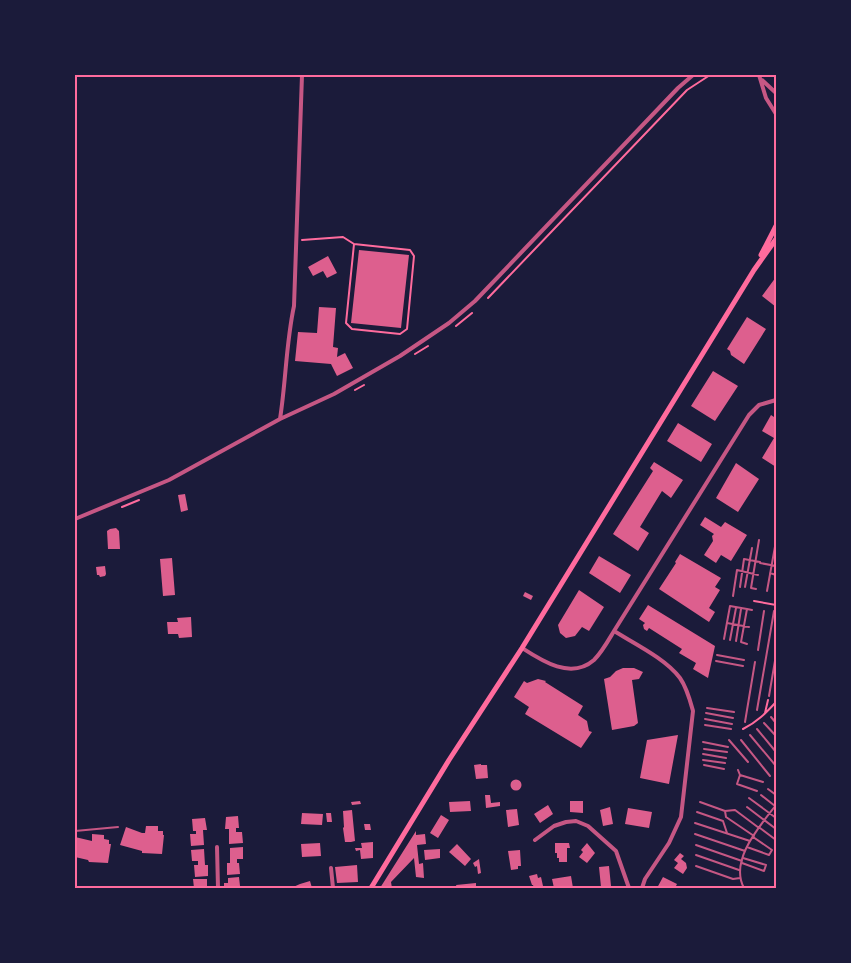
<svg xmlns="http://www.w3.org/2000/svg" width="851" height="963" font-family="Lato,sans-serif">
<rect width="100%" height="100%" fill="#1b1b3a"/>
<!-- building -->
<path fill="#dd5f8e" d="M359,250l50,5 -8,73 -50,-5z
M328,256l9,17 -10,5 -4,-7 -10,5 -5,-9z
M776,277v30l-14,-11z
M319,307l17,1 -3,39 5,1 -1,9 8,-4 8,15 -16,8 -6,-12 -36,-3 3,-29 19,1z
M747,317l19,12 -22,35 -13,-9 -1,-4 -3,-2z
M713,371l25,15 -23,35 -24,-15z
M776,414v53l-14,-9 12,-20 -12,-7 9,-16 3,2z
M678,423l34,21 -11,18 -34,-21z
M654,462l29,18 -12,18 -9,-7 -22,36 9,6 -11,18 -25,-17 40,-63 -3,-3z
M736,463l23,16 -21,33 -22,-14z
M185,494l3,16 -7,2 -3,-17z
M705,517l16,10 4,-5 22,13 -16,26 -10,-6 -5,8 -12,-8 9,-14 -1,-5 2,-2 -14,-9z
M116,528l3,3 1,18h-12l-1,-18 3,-2z
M680,554l41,24 -6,9 5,3 -11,18 6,4 -6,10 -50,-33 17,-26 -1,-1z
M599,556l32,19 -11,18 -31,-20z
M172,558l3,37 -12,1 -3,-37z
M105,566l1,8 -1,2 -5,1 -1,-2h-2l-1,-8z
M579,590l25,17 -15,24 -7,-4 -7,9 -9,2 -6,-5 -2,-8z
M525,592l8,4 -2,4 -8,-4z
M648,605l67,41 -7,32 -15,-9 3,-6 -17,-10 3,-4 -33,-21 -2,3 -3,-2 -1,-4 2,-2 -6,-4z
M191,617l1,20 -13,1 -1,-4h-10l-1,-12h11l-1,-4z
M623,668h11l9,4 -4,7 -7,1 6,43 -4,3 -22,4 -8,-51 6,-2 6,-6z
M538,679l8,2 -1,1 38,24 -5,9 9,6 2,10 3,1 -11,16 -56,-34 4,-7 -15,-10 10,-16 3,2z
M678,735l-9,49 -29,-6 7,-38z
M481,764v1h6l1,13 -12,1 -2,-14z
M510.5 785a5.5 5.5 0 1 1 11 0a5.5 5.5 0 1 1-11 0Z
M485,795h5l1,8 9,-1v4l-14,2z
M360,801l1,3 -9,1 -1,-3z
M470,801l1,10 -21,1 -1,-10z
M570,801h13v12l-13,-1z
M548,805l5,9 -13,9 -6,-9z
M610,807l3,17 -10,2 -3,-16z
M628,808l24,4 -3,16 -24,-4z
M517,809l2,16 -11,2 -2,-17z
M352,810l3,31 -4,1h-6l-2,-14 1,-1 -1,-16z
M302,813l21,1 -1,11 -21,-1z
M326,813h5l1,9h-5z
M441,815l8,5 -11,18 -8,-5z
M238,816l1,12h-3v4h6l1,11 -14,1v-15h-4l1,-12z
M205,818l2,12h-4l1,15 -13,1 -1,-12h6v-3h-3l-1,-12z
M364,824h6l1,6h-6z
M146,826h12v5h5v4h1l-2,19 -20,-1v-2l-22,-6 6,-18 16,6h3z
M416,831v4l9,-1 1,10 -9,1 2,19 4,-1 1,15 -8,-1 -2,-19 -23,24 1,6h-12z
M92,834l12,1v4l5,1v4h2l-3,19 -19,-1 -1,-2 -13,-3v-20l17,4z
M373,842v16l-12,1 -1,-9 -4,1 -1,-3h7l-1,-5z
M320,843l1,13 -19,1 -1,-13z
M555,843h14l1,5h-3v14h-8v-4h-2v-5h-2z
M587,843l8,10 -8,10 -8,-6 4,-5 -2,-2z
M457,844l14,15 -6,7 -16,-14z
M243,847v12h-6v4h2l1,11 -13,1v-12h3v-15z
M204,849l1,16h3v11l-13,1 -1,-12h4v-4h-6l-1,-11z
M440,849v9l-15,2 -1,-10z
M520,850l1,16h-3v3l-7,1 -3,-19z
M680,853l4,3 -3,3 5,4 1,5 -4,6 -9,-6 4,-5 -4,-3z
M479,859l2,14 -3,1 -1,-8 -2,1 -2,-4z
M357,865l1,17 -21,1 -2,-16z
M609,866l2,20 -10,1 -2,-20z
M537,874l1,4 3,-1 2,9 -9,2 -1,-3h-1l-3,-9z
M571,876l2,12h-19l-2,-9z
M239,877l1,9 -16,2v-5h4v-5z
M663,877l14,7 -2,4h-18z
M193,879h14v9h-13z
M310,881l2,7h-21l9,-4z
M476,883v5h-19l-1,-3z"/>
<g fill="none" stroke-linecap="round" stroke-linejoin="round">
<!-- path -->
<path stroke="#ff6b9d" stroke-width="2" d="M302,240l41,-3 11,7 -8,79 6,6 48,5 7,-5 7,-73 -4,-6 -56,-6
M488,298l199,-208 23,-15
M456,326l16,-13
M415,354l13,-8
M355,390l9,-5
M122,507l17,-7
M754,601l22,4
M765,713l3,-13
M743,729c14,-7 23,-16 33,-27"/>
<!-- service -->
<path stroke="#c65784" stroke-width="2" d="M760,563l16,3
M770,573l6,2
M740,587l4,-28 16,3
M745,587l7,-39
M756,589l-5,-1 8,-48
M767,591l9,-50
M733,596l4,-26 21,5
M727,623l22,4
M724,639l6,-33 17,3
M730,640l6,-32
M736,641l5,-32
M747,644l-6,-2 6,-33 5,1
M758,650l6,-39
M717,655l27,5
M716,661l27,5
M769,696l7,-41
M707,708l27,4
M757,710l17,-99
M706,713l27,5
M771,717l5,6
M705,719l27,5
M745,722l10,-60
M764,723l12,13
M705,725l26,4
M757,729l19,23
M750,735l26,31
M729,740l19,22
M741,740l29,36
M703,742l25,5
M704,749l23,3
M703,754l23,4
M703,760l22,3
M704,765l20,4
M738,770l2,5 -3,9 20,7
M740,775l23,7
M768,789l8,6
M761,795l14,11
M749,798l27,20
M700,802l25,9 10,-1 24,18
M747,807l29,22
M725,811l1,6 28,19
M697,812l26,9 4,12
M695,823l55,18
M760,828l16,12
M75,831l43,-4
M695,834l50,17
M696,845l46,16
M747,847l22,8 3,-5 -19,-13
M696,855l43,15
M742,863l22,8 2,-6 -23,-7
M696,866l37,13 7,-1
M744,888c-15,-28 16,-62 32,-83"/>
<!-- minor -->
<path stroke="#c65784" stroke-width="4" d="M759,75l7,23 10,16
M762,80l14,13
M280,419c6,-38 6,-76 14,-113l8,-231
M75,519l94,-39 111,-61 54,-25 66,-38 49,-33 26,-22 203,-213 15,-13
M614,631c21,13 52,28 66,47 7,10 10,22 13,33l-12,106 -12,26 -24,36 -3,9
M522,648c20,13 49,32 72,12 8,-8 14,-19 20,-29l135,-216 10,-10 17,-5
M535,840l19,-14 12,-4 10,-1 12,5 28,25 13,37
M217,847l1,41
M331,868l2,20"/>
<!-- secondary -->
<path stroke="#ff6b9d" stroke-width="5" d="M761,255l15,-29
M371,888l78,-128 73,-112 232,-378 22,-31"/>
</g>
<!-- border -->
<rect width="851" height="963" fill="none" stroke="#1b1b3a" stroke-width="152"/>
<rect x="76" y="76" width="699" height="811" fill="none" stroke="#ff6b9d" stroke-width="2"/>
</svg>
